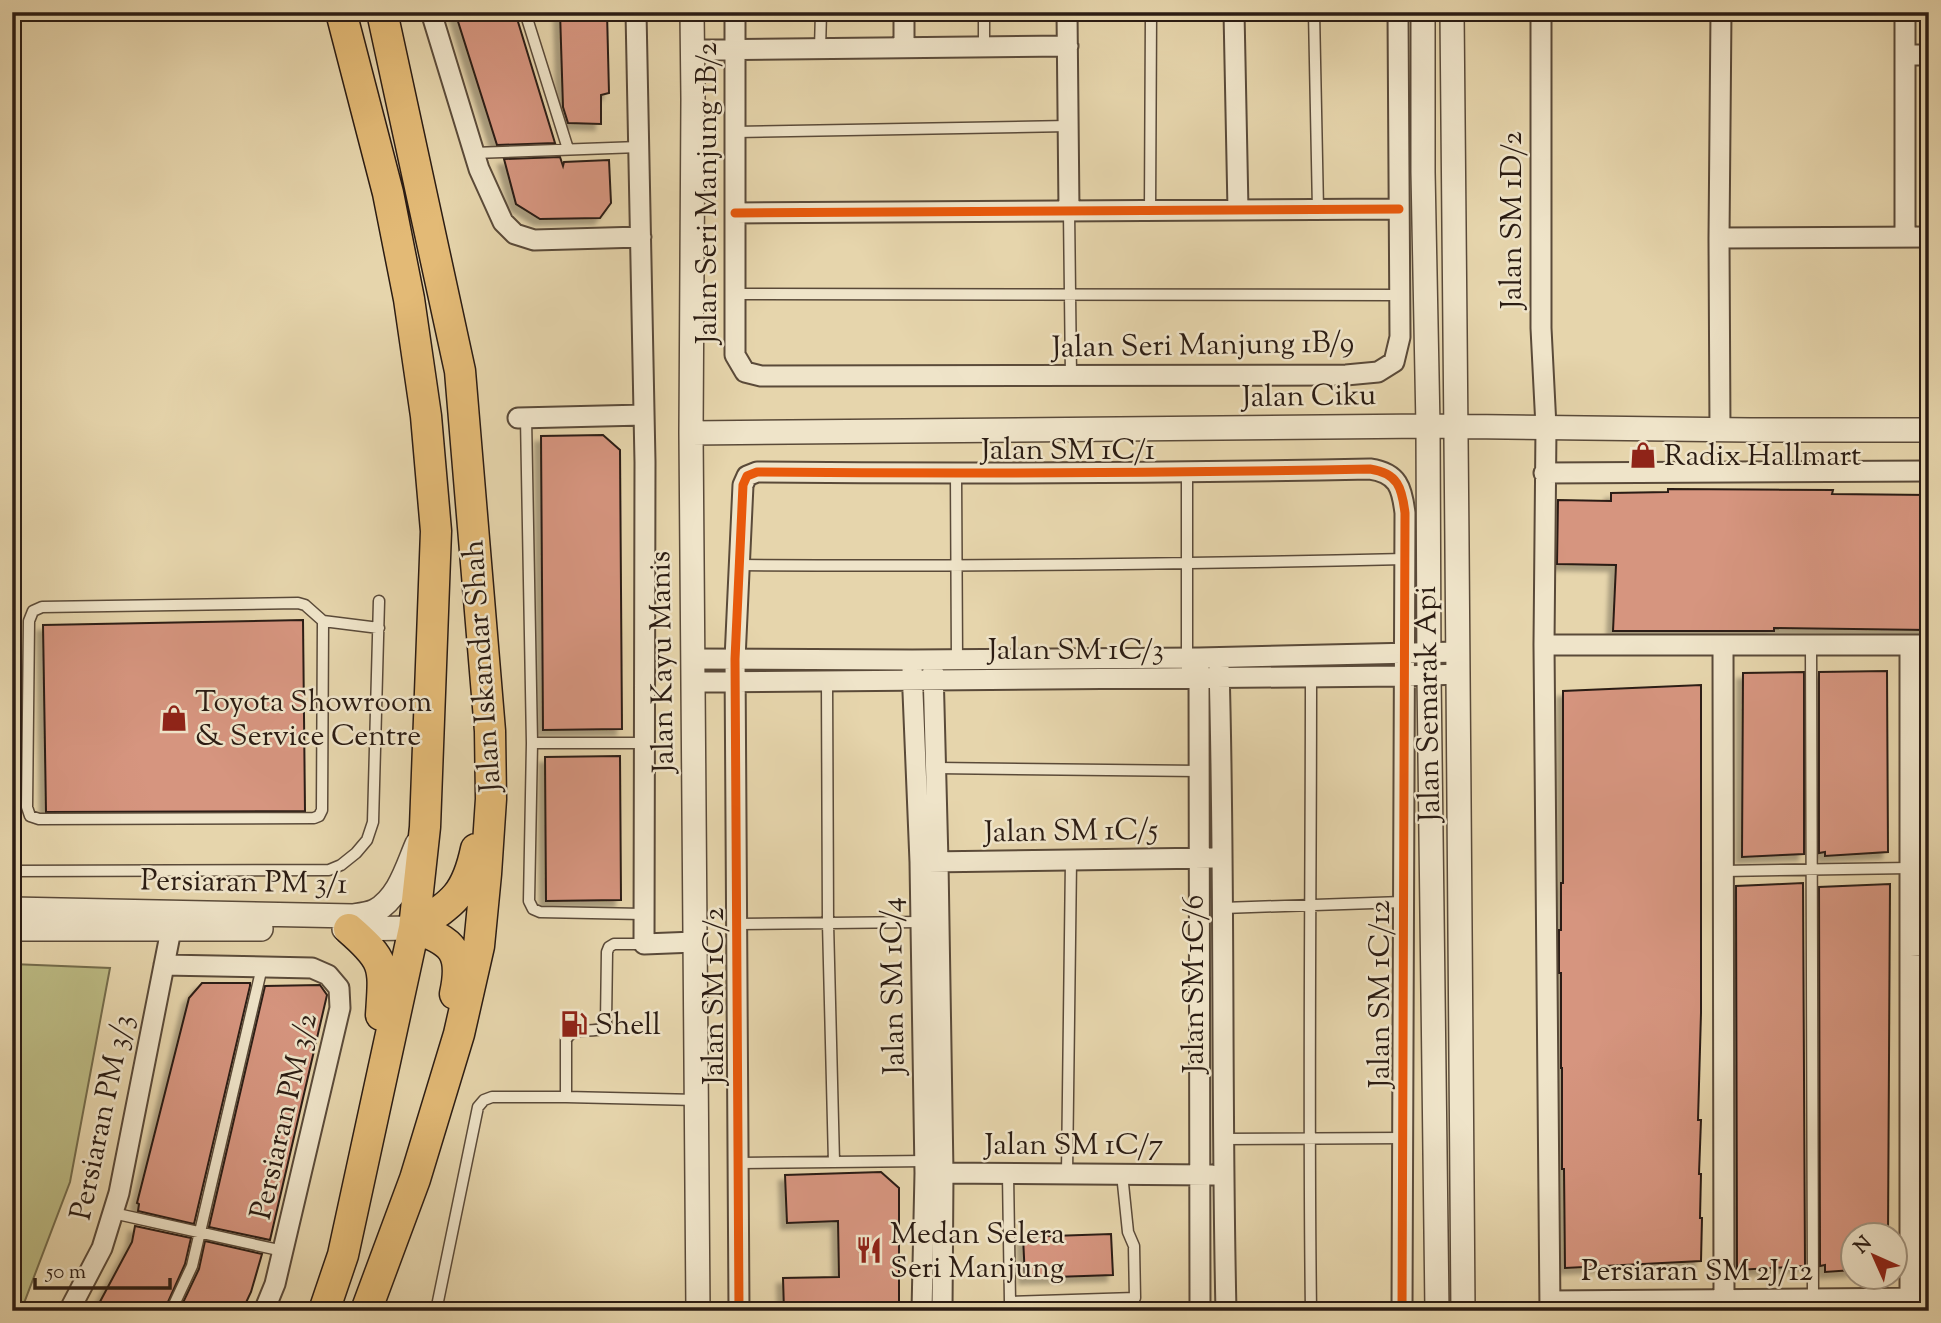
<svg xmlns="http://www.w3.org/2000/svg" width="1941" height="1323" font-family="'Sorts Mill Goudy',serif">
<defs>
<filter id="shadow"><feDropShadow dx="-6" dy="6" stdDeviation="2" flood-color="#0004"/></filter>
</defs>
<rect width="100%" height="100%" fill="#e6d5ac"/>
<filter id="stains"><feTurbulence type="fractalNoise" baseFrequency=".00286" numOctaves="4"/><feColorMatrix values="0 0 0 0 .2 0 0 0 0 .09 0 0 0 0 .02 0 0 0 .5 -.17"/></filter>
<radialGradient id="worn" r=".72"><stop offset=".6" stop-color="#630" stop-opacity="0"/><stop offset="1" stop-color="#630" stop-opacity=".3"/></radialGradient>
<!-- green -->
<path fill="#bcbb84" stroke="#746c4c" stroke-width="2" d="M1920,671h9v256h-8z
M12,964l98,4 -40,214 -49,129h-9z"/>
<!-- building -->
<path fill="#d6957f" stroke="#2b1c13" stroke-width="2" filter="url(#shadow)" d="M455,12h60l40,131 -58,2z
M560,12h47l2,81 -8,2v29l-33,-1 -5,-16z
M560,157l3,9 1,-4 45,-2 2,43 -11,15 -60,1 -24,-15 -12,-45z
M603,435l17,15 2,279 -79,1 -2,-294z
M1668,489l165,1 -1,4 97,1v135l-155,-2v3h-161l3,-66 -59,-1 1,-64 53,1v-8l57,-1z
M303,620l2,191 -259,1 -3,-187z
M1887,671l1,181 -63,4v-4l-6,1v-181z
M1804,672v182l-62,3 1,-184z
M1701,685v328l-3,107h3l-2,54h2l-1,44h2l-1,43 -136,7 -1,-99h-2v-101h-1v-95h-2v-43h2v-47h2v-192z
M620,756l1,144 -75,1 -1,-144z
M1803,883l2,383 -68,4 -1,-384z
M1890,884l-2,352h-35v34l-28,2v-7l-5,1 -1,-379z
M202,983h48v3l-56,238 -56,-13 1,-7 -2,-1 52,-205z
M320,985l7,10 -57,245 -61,-13 56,-241z
M881,1172l18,16v123h-115l-1,-33 56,-1 -1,-56 -51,2 -2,-48z
M135,1226l56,12 -6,26 -21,47h-69l37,-69z
M1111,1234l2,41 -88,3 -2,-41z
M205,1241l57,13 -11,38 -9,19h-63l20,-42z"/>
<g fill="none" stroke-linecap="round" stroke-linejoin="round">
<defs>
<path id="service" d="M525,12l43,137
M984,12v35
M1314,12l4,198
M820,49l1,-37
M735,132l333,-6
M473,153l166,-6
M1069,211l2,165
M1150,211l1,-199
M735,294l664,1
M526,418l6,325 -3,158 4,8 7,3 103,2
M956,474l1,187
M739,565c222,2 444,-1 666,-6
M323,621l-1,189 -3,6 -5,2 -275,1 -9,-3 -3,-9 2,-186 4,-10 9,-4 256,-4 7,2 18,16 56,7
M1811,645l2,654
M1187,678v-205
M827,681l1,242 6,239
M532,743h113
M936,768l264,3
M12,871l317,-1 12,-5 15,-12 11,-13 6,-18 6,-221
M1723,871l187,-3
M1223,908l180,-6
M737,924l184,-2
M644,944h-30l-5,3 -2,5 -1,71 -2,5c-13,6 -31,-3 -38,12v57l131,3
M1910,1030l19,-1
M1223,1139l180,-1
M738,1163l189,-2
M1008,1174l2,128 125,-4 -1,-52 -6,-14 -6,-58
M1067,1174l4,-314
M1910,1199h19
M113,1213l170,38
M171,1311l21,-45 70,-299
M436,1311l42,-204 6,-7 8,-3h74
M1311,1311c-3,-211 0,-423 0,-634"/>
<path id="minor" d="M431,12l48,157 24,53 12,12 19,6 107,-3
M636,12l9,450 -1,482 51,-2
M735,12v343l10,17 16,4 585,-1 32,-3 16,-10 6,-25 -2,-325
M1067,12l2,199
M1234,12l4,198
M1541,12v316l5,99 -2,218 6,666
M1905,12v225
M904,48v-36
M692,50l376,-4
M1905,55h24
M735,213l664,-4
M1719,238l210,-1
M518,418l126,-3
M1720,430l-1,-192 2,-226
M1544,473l385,-2
M1544,645h385
M1723,645l1,654
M692,659l220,1 287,-2 259,-6
M912,668l8,194 5,311 -3,138
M933,668l5,194 5,311 -1,138
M1199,668l1,643
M1219,668c6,214 2,428 7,643
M692,682l712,-6 55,-2
M928,862l284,-4
M1910,946l19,-1
M164,965l148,3 16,7 11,13 1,20 -65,276 -11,27
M930,1173l282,2
M1910,1298v-653
M1550,1301l379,-3
M69,1311l33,-63 17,-55 52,-263
M739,1311l-4,-652 8,-174 4,-9 10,-4c204,2 409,1 613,-3 28,4 32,19 35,44l-3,798"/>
<path id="tertiary" d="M692,12l1,87 -2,334 7,878
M1423,12v160l5,254 1,250 8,635
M1452,12c3,433 10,866 11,1299
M691,433l737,-7 322,4h179
M12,909l341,7c7,-1 16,-2 22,-5 24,-13 32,-44 42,-67
M12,929h249
M344,929l70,-1"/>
<path id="primary" d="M414,928c39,13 50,24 41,66
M414,928c39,-25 52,-32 62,-79
M349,929c38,33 35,38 32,86
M324,1311l19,-56 71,-327 11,-101 11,-296 -10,-115 -17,-117 -21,-106 -47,-181
M366,1311l49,-132 44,-145 20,-88 7,-72 5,-75 -1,-68 -30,-360 -78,-359"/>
</defs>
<!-- service casing -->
<use href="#service" stroke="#5a4a39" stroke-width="13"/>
<!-- minor casing -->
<use href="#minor" stroke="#5a4a39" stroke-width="23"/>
<!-- tertiary casing -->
<use href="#tertiary" stroke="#5a4a39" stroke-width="26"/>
<!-- primary casing -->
<use href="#primary" stroke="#2b1c13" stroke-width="33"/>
<!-- service -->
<use href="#service" stroke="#efe4c9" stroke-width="10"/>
<!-- minor -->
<use href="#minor" stroke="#efe4c9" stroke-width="19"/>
<!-- tertiary -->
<use href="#tertiary" stroke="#efe4c9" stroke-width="23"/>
<!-- primary -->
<use href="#primary" stroke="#e3ba76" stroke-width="30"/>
<defs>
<path id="cycleway" d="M735,213l664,-4
M739,1311l-4,-652 8,-174 4,-9 10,-4c204,2 409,1 613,-3 28,4 32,19 35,44l-3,798"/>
</defs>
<!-- cycleway casing -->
<use href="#cycleway" stroke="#efe4c9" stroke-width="13"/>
<!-- cycleway -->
<use href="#cycleway" stroke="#e8590c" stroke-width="9"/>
</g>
<!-- icons -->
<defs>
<symbol id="shop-bare" viewBox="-9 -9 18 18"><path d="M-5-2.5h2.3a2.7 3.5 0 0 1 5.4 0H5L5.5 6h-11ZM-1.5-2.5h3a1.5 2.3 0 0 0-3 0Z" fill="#8f2418" stroke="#efe4c9" stroke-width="2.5" paint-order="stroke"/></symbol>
<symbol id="fuel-bare" viewBox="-9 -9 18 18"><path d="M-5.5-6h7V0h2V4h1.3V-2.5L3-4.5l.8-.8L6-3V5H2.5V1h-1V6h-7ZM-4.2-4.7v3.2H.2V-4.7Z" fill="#8f2418" stroke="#efe4c9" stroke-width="2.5" paint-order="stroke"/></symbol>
<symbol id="restaurant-bare" viewBox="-9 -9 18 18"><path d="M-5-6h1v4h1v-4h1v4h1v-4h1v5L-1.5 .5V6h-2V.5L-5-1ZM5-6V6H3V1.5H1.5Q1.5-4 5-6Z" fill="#8f2418" stroke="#efe4c9" stroke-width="2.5" paint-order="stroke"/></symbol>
</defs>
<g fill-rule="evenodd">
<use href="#shop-bare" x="1624" y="436" width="38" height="38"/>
<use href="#shop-bare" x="155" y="699" width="38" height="38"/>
<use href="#fuel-bare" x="555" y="1005" width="38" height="38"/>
<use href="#restaurant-bare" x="850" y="1231" width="38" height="38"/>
</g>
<g text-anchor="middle" stroke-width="5" stroke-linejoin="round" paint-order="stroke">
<!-- street labels -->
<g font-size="30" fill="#2b1c13" stroke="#efe4c9">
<text transform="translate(706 193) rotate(-90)" y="10">Jalan Seri Manjung 1B/2</text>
<text transform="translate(1511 220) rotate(-90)" y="10">Jalan SM 1D/2</text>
<text transform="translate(1203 344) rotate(-1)" y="10">Jalan Seri Manjung 1B/9</text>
<text transform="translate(1309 395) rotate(-1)" y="10">Jalan Ciku</text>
<text x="1068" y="459">Jalan SM 1C/1</text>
<text x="1076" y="659">Jalan SM 1C/3</text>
<text transform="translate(661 662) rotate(-91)" y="10">Jalan Kayu Manis</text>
<text transform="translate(481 666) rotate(-94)" y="10">Jalan Iskandar Shah</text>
<text transform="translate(1427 704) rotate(-91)" y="10">Jalan Semarak Api</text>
<text transform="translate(1071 830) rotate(-1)" y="10">Jalan SM 1C/5</text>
<text transform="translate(244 881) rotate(1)" y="10">Persiaran PM 3/1</text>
<text transform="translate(1193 984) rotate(-90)" y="10">Jalan SM 1C/6</text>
<text transform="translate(892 986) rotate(-91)" y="10">Jalan SM 1C/4</text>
<text transform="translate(1379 994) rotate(-90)" y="10">Jalan SM 1C/12</text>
<text transform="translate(713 996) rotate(-90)" y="10">Jalan SM 1C/2</text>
<text transform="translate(283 1116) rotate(-77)" y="10">Persiaran PM 3/2</text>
<text transform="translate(101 1117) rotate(-78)" y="10">Persiaran PM 3/3</text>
<text x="1074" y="1154">Jalan SM 1C/7</text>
<text x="1697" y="1280">Persiaran SM 2J/12</text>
</g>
<!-- poi labels -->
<g font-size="30" fill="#2b1c13" stroke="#efe4c9" text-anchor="start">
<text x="1664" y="465">Radix Hallmart</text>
<text x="195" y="711">Toyota Showroom<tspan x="195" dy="34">&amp; Service Centre</tspan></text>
<text x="595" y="1034">Shell</text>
<text x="890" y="1243">Medan Selera<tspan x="890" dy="34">Seri Manjung</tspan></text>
</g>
</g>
<!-- margin -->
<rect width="1941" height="1323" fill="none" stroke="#e6d5ac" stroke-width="42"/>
<rect x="14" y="14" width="1913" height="1295" fill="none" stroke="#2b1c13" stroke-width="3.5"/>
<rect x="21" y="21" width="1899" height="1281" fill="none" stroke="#2b1c13" stroke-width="2"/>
<!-- north arrow -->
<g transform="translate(1874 1256) rotate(315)"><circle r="33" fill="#efe4c9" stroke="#a19480" stroke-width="2"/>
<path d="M0-5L12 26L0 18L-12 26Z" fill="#8f2418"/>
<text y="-10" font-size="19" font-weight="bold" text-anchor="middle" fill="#2b1c13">N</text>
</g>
<!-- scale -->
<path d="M35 1278v10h135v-10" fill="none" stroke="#2b1c13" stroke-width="3.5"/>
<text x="46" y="1278" font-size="21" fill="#2b1c13" stroke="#efe4c9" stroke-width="5" paint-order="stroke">50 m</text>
<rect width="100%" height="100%" filter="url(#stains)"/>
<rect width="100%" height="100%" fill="url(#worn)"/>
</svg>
